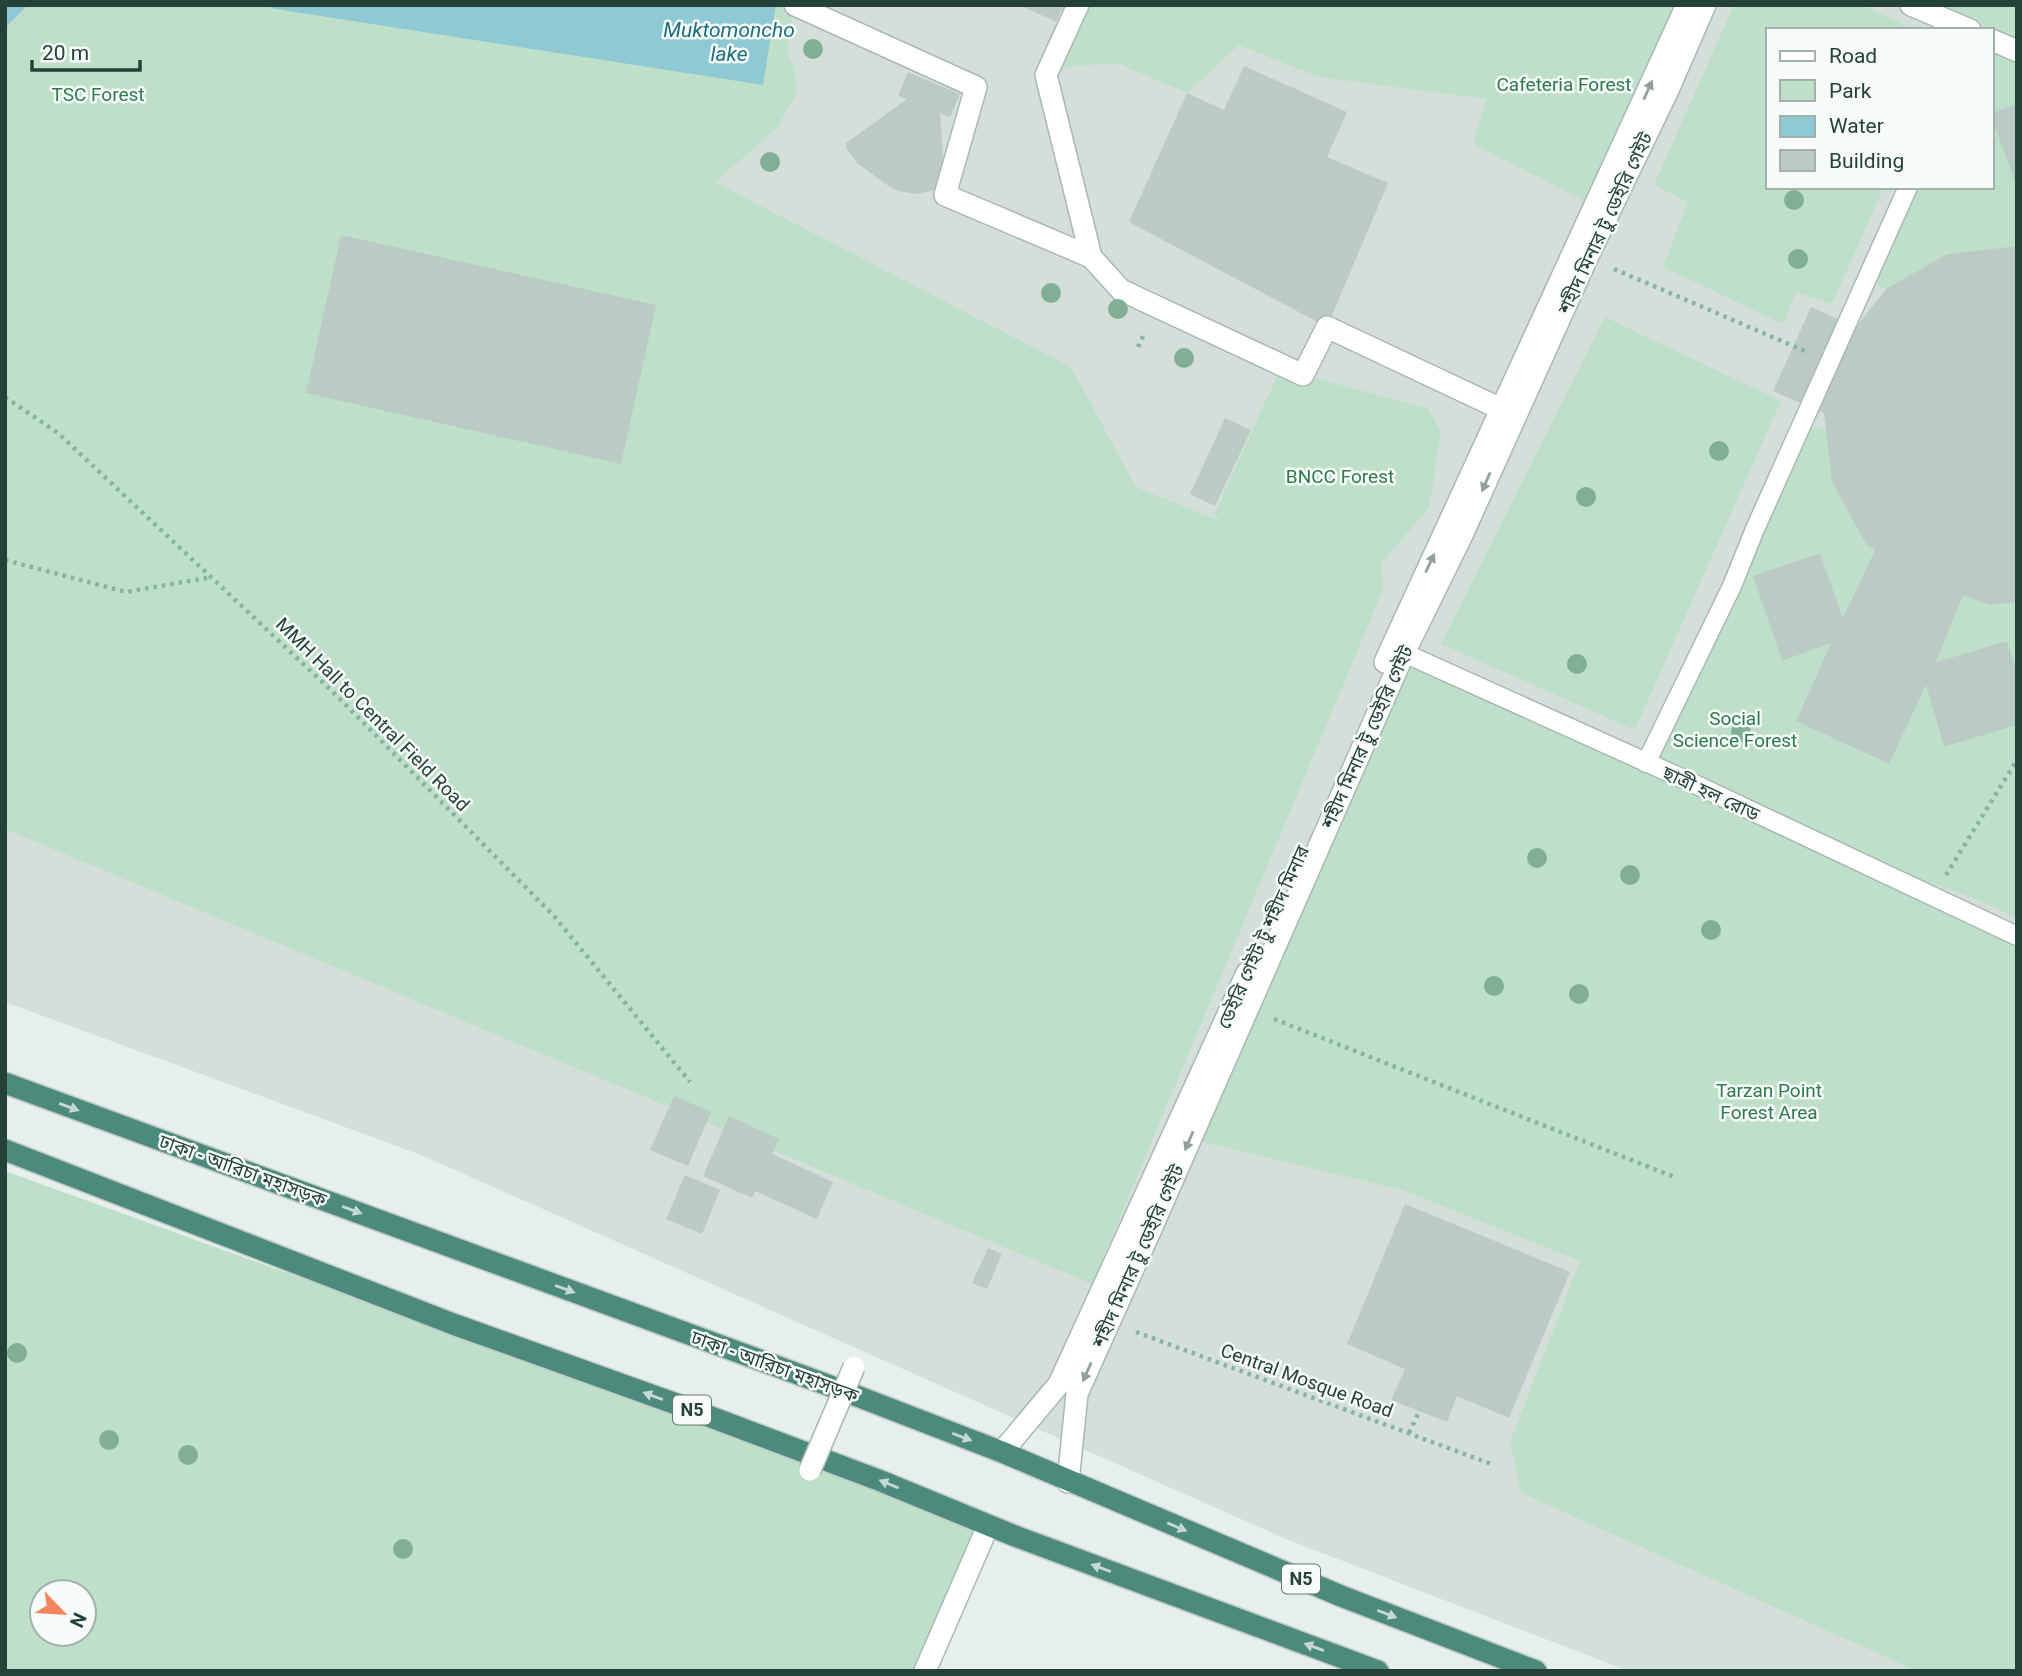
<svg xmlns="http://www.w3.org/2000/svg" width="2022" height="1676" font-family="Roboto,'Noto Sans Bengali',sans-serif">
<rect width="100%" height="100%" fill="#e6efeb"/>
<!-- built -->
<path fill="#d4dfda" fill-rule="evenodd" d="M5,5h2012v1666h-389l-342,-132 -865,-384 -416,-153zM1768,30h224v157h-224z"/>
<!-- green -->
<path fill="#bfe0c8" fill-rule="evenodd" d="M28,5h238l9,4 488,76 13,-80h18l-7,47 7,17 3,24 -21,36 -61,53 356,185 65,120 86,35 -8,-7 68,-150 21,10 124,33 14,23 -12,77 -47,54 1,28 -291,694 -1087,-455v-801z
M1078,5h609l-92,201 -122,-62 13,-45 -167,-22 -80,-32 -52,48 -70,-30 -42,3 -29,9z
M1734,5h128l54,25h-148v157h116l-52,117 -36,-12 -13,32 -120,-57 25,-65 -34,-17z
M1939,5h78v34z
M1992,40l25,11v53l-25,9z
M1992,119l25,63v64l-70,8 -61,35 -18,-9 43,-93h81z
M1605,317l176,84 -146,329 -194,-86z
M1807,427l19,2 40,115 9,6 -32,68 -23,-65 -67,23 29,84 49,-17 -35,77 92,44 38,-79 18,62 73,-22v193l-44,-20 -83,-29 -237,-110z
M1963,595l26,10 28,-3v69l-10,-30 -71,21z
M1404,654l613,289v728h-100l-396,-178 -11,-51 70,-181 -178,-71 -211,-51z
M5,1171l983,355 -62,145h-921zM42,1592h42v42h-42z"/>
<!-- water -->
<path fill="#8ec9d4" d="M5,5h23l-23,23z
M266,5h510l-13,80 -488,-76z"/>
<!-- building -->
<path fill="#bbcac4" d="M1020,5h44l-8,17z
M1244,66l103,46 -20,45 61,26 -61,144 -198,-105 58,-129 37,17z
M908,72l52,22 -10,23 -10,-4 5,75 -28,6 -19,-3 -11,-6 -30,-22 -11,-15v-5l61,-44 -9,-3z
M2017,104v80h-1l-24,-65v-6z
M341,235l315,70 -35,159 -315,-71z
M2017,246v356l-28,3 -26,-10 -27,67 71,-21 10,30v54l-73,22 -18,-62 -37,79 -93,-43 35,-78 -49,18 -29,-85 67,-23 23,65 32,-68 -9,-6 -34,-62 -8,-69 -51,-22 38,-84 45,20 30,-38 61,-35z
M1225,418l26,12 -36,76 -25,-12z
M674,1096l37,16 -23,54 -38,-16z
M729,1116l50,23 -7,15 61,28 -16,37 -62,-28 -3,7 -49,-22z
M685,1175l35,15 -18,44 -36,-15z
M1405,1204l165,68 -61,146 -52,-22 -10,26 -56,-22 14,-31 -58,-25z
M988,1248l14,6 -15,35 -15,-6z"/>
<g fill="none" stroke-linecap="round" stroke-linejoin="round">
<defs>
<path id="service" d="M1404,653l284,128 329,155
M1646,763l86,-177 23,-57 153,-342"/>
<path id="minor" d="M795,5l181,82 -31,108 146,62
M1078,5l-32,70 45,182 30,33 182,85 24,-48 174,82 5,7 7,3
M1911,5l59,25
M1992,40l25,11
M925,1671l63,-145"/>
<path id="tertiary" d="M1385,662l302,-657
M1002,1452l57,-68 188,-411
M1068,1482l9,-88 78,-174 249,-567 58,-118 125,-277 81,-168 37,-85"/>
<path id="trunk" d="M5,1083l839,308 158,61 339,144 195,75
M5,1150l448,174 226,81 202,76 134,55 363,135"/>
</defs>
<!-- service casing -->
<use href="#service" stroke="#a8b8b2" stroke-width="21"/>
<!-- minor casing -->
<use href="#minor" stroke="#a8b8b2" stroke-width="24"/>
<!-- tertiary casing -->
<use href="#tertiary" stroke="#a8b8b2" stroke-width="24"/>
<!-- trunk casing -->
<use href="#trunk" stroke="#c2cac8" stroke-width="24"/>
<!-- path -->
<path stroke="#86b3a5" stroke-width="4.5" stroke-dasharray="3.5 5" stroke-linecap="butt" d="M1614,269l191,82
M1138,347l7,-15
M5,397l53,36 275,259 221,224 136,166
M5,560l121,32 86,-15
M1946,875l71,-115
M1274,1019l403,159
M1136,1332l358,133
M1409,1433l9,-19"/>
<!-- service -->
<use href="#service" stroke="#fff" stroke-width="18"/>
<!-- minor -->
<use href="#minor" stroke="#fff" stroke-width="21"/>
<!-- tertiary -->
<use href="#tertiary" stroke="#fff" stroke-width="21"/>
<!-- trunk -->
<use href="#trunk" stroke="#4c8a7c" stroke-width="21"/>
<defs>
<path id="pedestrian-bridge" d="M810,1470l44,-103"/>
</defs>
<!-- pedestrian-bridge casing -->
<use href="#pedestrian-bridge" stroke="#a8b8b2" stroke-width="24" stroke-linecap="butt"/>
<!-- pedestrian-bridge -->
<use href="#pedestrian-bridge" stroke="#fff" stroke-width="21"/>
</g>
<!-- trees -->
<g fill="#80af93">
<circle cx="813" cy="49" r="10"/>
<circle cx="770" cy="162" r="10"/>
<circle cx="1794" cy="200" r="10"/>
<circle cx="1798" cy="259" r="10"/>
<circle cx="1051" cy="293" r="10"/>
<circle cx="1118" cy="309" r="10"/>
<circle cx="1184" cy="358" r="10"/>
<circle cx="1719" cy="451" r="10"/>
<circle cx="1586" cy="497" r="10"/>
<circle cx="1577" cy="664" r="10"/>
<circle cx="1741" cy="732" r="10"/>
<circle cx="1537" cy="858" r="10"/>
<circle cx="1630" cy="875" r="10"/>
<circle cx="1711" cy="930" r="10"/>
<circle cx="1494" cy="986" r="10"/>
<circle cx="1579" cy="994" r="10"/>
<circle cx="17" cy="1353" r="10"/>
<circle cx="109" cy="1440" r="10"/>
<circle cx="188" cy="1455" r="10"/>
<circle cx="403" cy="1549" r="10"/>
</g>
<!-- one-way arrows -->
<defs><path id="oneway-solid" d="M-6-.8H1V-3.2L6.5 0L1 3.2V.8H-6Z" transform="scale(1.75)"/></defs>
<g fill="#92a09c">
<use href="#oneway-solid" transform="translate(1648 90) rotate(-66)"/>
<use href="#oneway-solid" transform="translate(1486 482) rotate(114)"/>
<use href="#oneway-solid" transform="translate(1430 563) rotate(-65)"/>
<use href="#oneway-solid" transform="translate(1189 1141) rotate(113)"/>
<use href="#oneway-solid" transform="translate(1087 1372) rotate(114)"/>
</g>
<g fill="#c4d9d4">
<use href="#oneway-solid" transform="translate(69 1107) rotate(20)"/>
<use href="#oneway-solid" transform="translate(352 1210) rotate(20)"/>
<use href="#oneway-solid" transform="translate(565 1289) rotate(20)"/>
<use href="#oneway-solid" transform="translate(653 1396) rotate(-160)"/>
<use href="#oneway-solid" transform="translate(962 1437) rotate(21)"/>
<use href="#oneway-solid" transform="translate(889 1484) rotate(-158)"/>
<use href="#oneway-solid" transform="translate(1177 1527) rotate(23)"/>
<use href="#oneway-solid" transform="translate(1101 1568) rotate(-160)"/>
<use href="#oneway-solid" transform="translate(1387 1614) rotate(21)"/>
<use href="#oneway-solid" transform="translate(1314 1647) rotate(-160)"/>
</g>
<g text-anchor="middle" stroke-width="5" stroke-linejoin="round" paint-order="stroke">
<!-- shield labels -->
<g fill="#f7fbf9" stroke="#637a73" stroke-width="2">
<rect x="673" y="1395.5" width="38" height="29" rx="5"/>
<rect x="1282" y="1564.5" width="38" height="29" rx="5"/>
</g>
<g font-size="18" font-weight="bold" fill="#24423a">
<text x="692" y="1416">N5</text>
<text x="1301" y="1585">N5</text>
</g>
<!-- park labels -->
<g font-size="19" fill="#2d7a4b" stroke="#f7fbf9">
<text x="1564" y="91">Cafeteria Forest</text>
<text x="98" y="101">TSC Forest</text>
<text x="1340" y="483">BNCC Forest</text>
<text x="1735" y="725">Social<tspan x="1735" dy="22">Science Forest</tspan></text>
<text x="1769" y="1097">Tarzan Point<tspan x="1769" dy="22">Forest Area</tspan></text>
</g>
<!-- street labels -->
<g font-size="19" fill="#24423a" stroke="#f7fbf9">
<text transform="translate(1605 223) rotate(-65)" y="7">শহীদ মিনার টু ডেইরি গেইট</text>
<text transform="translate(373 714) rotate(45)" y="7">MMH Hall to Central Field Road</text>
<text transform="translate(1367 737) rotate(-66)" y="7">শহীদ মিনার টু ডেইরি গেইট</text>
<text transform="translate(1711 793) rotate(25)" y="7">ছাত্রী হল রোড</text>
<text transform="translate(1263 937) rotate(-66)" y="7">ডেইরি গেইট টু শহীদ মিনার</text>
<text transform="translate(243 1170) rotate(20)" y="7">ঢাকা - আরিচা মহাসড়ক</text>
<text transform="translate(1138 1256) rotate(-66)" y="7">শহীদ মিনার টু ডেইরি গেইট</text>
<text transform="translate(775 1366) rotate(20)" y="7">ঢাকা - আরিচা মহাসড়ক</text>
<text transform="translate(1307 1380) rotate(20)" y="7">Central Mosque Road</text>
</g>
<!-- water labels -->
<g font-size="21" font-style="italic" fill="#1c6f80" stroke="#f7fbf9">
<text x="729" y="37">Muktomoncho<tspan x="729" dy="24">lake</tspan></text>
</g>
</g>
<!-- border -->
<rect width="2022" height="1676" fill="none" stroke="#24423a" stroke-width="14"/>
<!-- legend -->
<rect x="1766" y="28" width="228" height="161" fill="#f7fbf9" stroke="#a3b1ad" stroke-width="2"/>
<rect x="1780" y="51" width="35" height="10" fill="#ffffff" stroke="#a3b1ad" stroke-width="2"/>
<text x="1829" y="63" font-size="21" fill="#24423a">Road</text>
<rect x="1780" y="80" width="35" height="21" fill="#bfe0c8" stroke="#a3b1ad" stroke-width="2"/>
<text x="1829" y="98" font-size="21" fill="#24423a">Park</text>
<rect x="1780" y="116" width="35" height="21" fill="#8ec9d4" stroke="#a3b1ad" stroke-width="2"/>
<text x="1829" y="133" font-size="21" fill="#24423a">Water</text>
<rect x="1780" y="150" width="35" height="21" fill="#bbcac4" stroke="#a3b1ad" stroke-width="2"/>
<text x="1829" y="168" font-size="21" fill="#24423a">Building</text>
<!-- north arrow -->
<g transform="translate(63 1613) rotate(115)"><circle r="33" fill="#f7fbf9" stroke="#a3b1ad" stroke-width="2"/>
<path d="M0-5L12 26L0 18L-12 26Z" fill="#f4845f"/>
<text y="-10" font-size="19" font-weight="bold" text-anchor="middle" fill="#24423a">N</text>
</g>
<!-- scale -->
<path d="M32 60v10h108v-10" fill="none" stroke="#24423a" stroke-width="3.5"/>
<text x="42" y="60" font-size="21" fill="#24423a" stroke="#f7fbf9" stroke-width="5" paint-order="stroke">20 m</text>
</svg>
